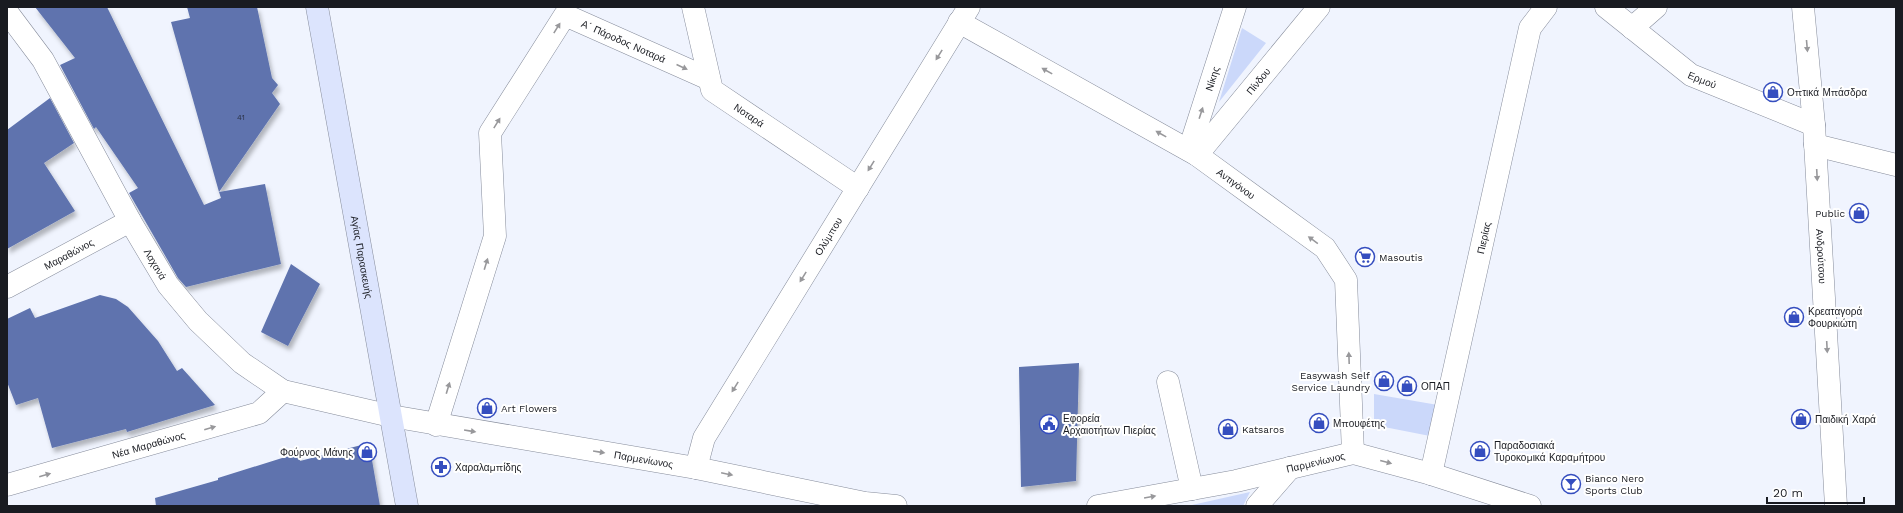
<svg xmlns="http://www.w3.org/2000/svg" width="1903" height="513" font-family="'Work Sans',sans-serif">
<defs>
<filter id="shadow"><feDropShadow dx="2.5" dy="4.5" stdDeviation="2" flood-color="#0004"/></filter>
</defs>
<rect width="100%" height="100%" fill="#f0f4fe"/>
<!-- green -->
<path fill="#cbd8fa" d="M1242,28l24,15 -47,59z
M1374,394l64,11 -8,31 -56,-11z
M1250,492l-7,14 -51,-1z"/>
<!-- building -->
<path fill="#5e73ae" filter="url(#shadow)" d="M35,7h72l97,198 17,-7 -2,-6 46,-8 16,80 -95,23 -8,-9 -49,-85 9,-5 -42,-61 -2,2 -34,-64 15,-7z
M187,7h70l15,71 6,7 -6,8 8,11 -61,88 -48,-170 19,-4z
M50,98l24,45 -30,20 31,48 -68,38v-119z
M291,264l29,20 -32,62 -27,-14z
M100,295l16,4 12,8 30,34 19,30 5,-3 33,37 -88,27 -1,-3 -74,19 -14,-50 -22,7 -9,-23v-63l23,-11 5,10z
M1079,363l-3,118 -55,6 -2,-120z
M369,443l11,63h-224l-1,-8 63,-18v-2l80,-25 2,8z"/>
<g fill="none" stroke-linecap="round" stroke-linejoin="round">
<defs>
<g id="pedestrian">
<path id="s1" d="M1606,7l85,68 123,50"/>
<path d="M1632,28l24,-21"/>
<path d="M1815,145l81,20"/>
<path id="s2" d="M1197,155l122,-148"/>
<path d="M1168,382l24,107"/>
<path id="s3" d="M436,425l59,-189 -5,-103 75,-118 144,64"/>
<path id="s4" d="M1431,474l99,-446 16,-21"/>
</g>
<g id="minor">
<path id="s5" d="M693,7l19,83 146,98"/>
<path id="s6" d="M959,22l238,133 128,93 21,32 7,173"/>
<path id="s7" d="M1189,150l46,-143"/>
<path id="s8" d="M696,468l8,-30 265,-431"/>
<path id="s9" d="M7,485l252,-72 24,-22"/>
<path d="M1257,506l33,-38"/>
</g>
<g id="tertiary">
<path id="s10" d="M1803,7l11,118 22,381"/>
<path id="s11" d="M7,12l36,48 87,161 38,64 30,36 44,42 41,28 108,25 305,52 169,35 31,3"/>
<path id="s12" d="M7,287l123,-66"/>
<path id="s13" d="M1098,506l138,-25 117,-28 78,21 99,32"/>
</g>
<g id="secondary">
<path id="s14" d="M317,7l90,499"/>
</g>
</defs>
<!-- pedestrian casing -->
<use href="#pedestrian" stroke="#868c9b" stroke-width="23"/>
<!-- minor casing -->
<use href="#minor" stroke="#868c9b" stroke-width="23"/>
<!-- tertiary casing -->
<use href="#tertiary" stroke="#868c9b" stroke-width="23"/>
<!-- secondary casing -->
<use href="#secondary" stroke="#868c9b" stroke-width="23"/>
<!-- pedestrian -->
<use href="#pedestrian" stroke="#fff" stroke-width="22"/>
<!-- minor -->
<use href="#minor" stroke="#fff" stroke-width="22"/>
<!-- tertiary -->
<use href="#tertiary" stroke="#fff" stroke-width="22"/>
<!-- secondary -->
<use href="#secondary" stroke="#dce4fd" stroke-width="22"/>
</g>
<!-- one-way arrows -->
<defs><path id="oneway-solid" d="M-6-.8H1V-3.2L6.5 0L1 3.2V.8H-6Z"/></defs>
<g fill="#98989b">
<use href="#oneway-solid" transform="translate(557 28) rotate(-58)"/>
<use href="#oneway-solid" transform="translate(1807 46) rotate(85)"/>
<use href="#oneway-solid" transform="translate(939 55) rotate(122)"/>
<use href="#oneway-solid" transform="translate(682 67) rotate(24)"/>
<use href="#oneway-solid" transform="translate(1047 71) rotate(-151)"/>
<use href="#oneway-solid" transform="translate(1201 113) rotate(-72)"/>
<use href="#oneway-solid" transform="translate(497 123) rotate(-58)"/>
<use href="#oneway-solid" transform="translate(1161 134) rotate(-151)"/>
<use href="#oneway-solid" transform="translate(871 166) rotate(122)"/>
<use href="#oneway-solid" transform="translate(1817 175) rotate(87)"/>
<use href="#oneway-solid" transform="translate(1313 240) rotate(-144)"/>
<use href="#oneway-solid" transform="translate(486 264) rotate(-73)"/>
<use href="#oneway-solid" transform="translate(803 277) rotate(122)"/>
<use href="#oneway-solid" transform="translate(1827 347) rotate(87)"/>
<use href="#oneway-solid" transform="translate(1349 358) rotate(-92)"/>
<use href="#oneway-solid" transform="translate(735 387) rotate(122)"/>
<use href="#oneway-solid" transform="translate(448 388) rotate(-73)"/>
<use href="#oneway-solid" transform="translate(210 428) rotate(-16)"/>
<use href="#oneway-solid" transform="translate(470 431) rotate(9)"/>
<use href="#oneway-solid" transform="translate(599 452) rotate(9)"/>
<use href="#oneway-solid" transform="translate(1386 462) rotate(15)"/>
<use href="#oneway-solid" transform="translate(727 474) rotate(12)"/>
<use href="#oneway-solid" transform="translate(45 475) rotate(-16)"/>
<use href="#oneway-solid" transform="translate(1150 497) rotate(-10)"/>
</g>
<!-- icons -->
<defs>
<symbol id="shop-ring" viewBox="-11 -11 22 22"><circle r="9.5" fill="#fff" stroke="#354ebf" stroke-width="1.5"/><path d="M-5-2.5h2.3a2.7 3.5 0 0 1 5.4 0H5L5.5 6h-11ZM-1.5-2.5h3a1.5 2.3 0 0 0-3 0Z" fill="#354ebf"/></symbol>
<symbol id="supermarket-ring" viewBox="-11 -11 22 22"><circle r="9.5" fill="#fff" stroke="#354ebf" stroke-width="1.5"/><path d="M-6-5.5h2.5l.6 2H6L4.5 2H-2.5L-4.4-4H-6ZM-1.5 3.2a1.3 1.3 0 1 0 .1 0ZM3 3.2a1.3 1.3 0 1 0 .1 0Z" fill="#354ebf"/></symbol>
<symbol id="civic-ring" viewBox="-11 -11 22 22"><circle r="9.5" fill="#fff" stroke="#354ebf" stroke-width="1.5"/><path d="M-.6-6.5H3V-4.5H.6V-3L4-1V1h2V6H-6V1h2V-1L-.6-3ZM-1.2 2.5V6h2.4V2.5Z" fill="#354ebf"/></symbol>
<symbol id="pharmacy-ring" viewBox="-11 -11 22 22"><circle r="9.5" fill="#fff" stroke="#354ebf" stroke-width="1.5"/><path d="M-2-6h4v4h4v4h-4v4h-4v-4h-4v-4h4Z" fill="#354ebf"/></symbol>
<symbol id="bar-ring" viewBox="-11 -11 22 22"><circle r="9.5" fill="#fff" stroke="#354ebf" stroke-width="1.5"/><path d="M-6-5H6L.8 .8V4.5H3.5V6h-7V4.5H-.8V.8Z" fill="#354ebf"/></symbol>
</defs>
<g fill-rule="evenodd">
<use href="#shop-ring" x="1762" y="81" width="22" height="22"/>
<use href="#shop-ring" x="1848" y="202" width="22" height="22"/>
<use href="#supermarket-ring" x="1354" y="246" width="22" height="22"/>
<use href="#shop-ring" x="1783" y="306" width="22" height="22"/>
<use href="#shop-ring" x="1373" y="370" width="22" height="22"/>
<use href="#shop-ring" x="1396" y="375" width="22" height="22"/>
<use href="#shop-ring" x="476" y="397" width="22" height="22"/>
<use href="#shop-ring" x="1790" y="408" width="22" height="22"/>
<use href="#shop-ring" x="1308" y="412" width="22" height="22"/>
<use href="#civic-ring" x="1038" y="413" width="22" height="22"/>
<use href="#shop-ring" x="1217" y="418" width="22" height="22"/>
<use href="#shop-ring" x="1469" y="440" width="22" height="22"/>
<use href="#shop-ring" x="356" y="441" width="22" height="22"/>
<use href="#pharmacy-ring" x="430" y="456" width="22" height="22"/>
<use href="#bar-ring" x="1560" y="473" width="22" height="22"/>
</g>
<g text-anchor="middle" stroke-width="4" stroke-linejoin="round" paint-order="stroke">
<!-- number labels -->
<g font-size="8" fill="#2a3144">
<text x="241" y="120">41</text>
</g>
<!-- street labels -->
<g font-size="10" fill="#191b21" stroke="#fff">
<text dy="4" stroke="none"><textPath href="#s3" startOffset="505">Α΄ Πάροδος Νοταρά</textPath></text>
<text dy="4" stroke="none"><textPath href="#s7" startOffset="75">Νίκης</textPath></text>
<text dy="4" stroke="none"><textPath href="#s1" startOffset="121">Ερμού</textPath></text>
<text dy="4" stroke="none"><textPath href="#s2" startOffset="96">Πίνδου</textPath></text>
<text dy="4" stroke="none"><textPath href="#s5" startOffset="130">Νοταρά</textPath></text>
<text dy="4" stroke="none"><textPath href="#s6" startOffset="321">Αντιγόνου</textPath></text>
<text dy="4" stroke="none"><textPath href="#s8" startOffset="268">Ολύμπου</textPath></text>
<text dy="4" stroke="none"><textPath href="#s4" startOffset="242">Πιερίας</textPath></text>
<text dy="4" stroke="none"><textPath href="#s12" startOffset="70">Μαραθώνος</textPath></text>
<text dy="4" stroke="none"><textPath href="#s14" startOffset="254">Αγίας Παρασκευής</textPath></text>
<text dy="4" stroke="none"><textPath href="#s10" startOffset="250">Ανδρούτσου</textPath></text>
<text dy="4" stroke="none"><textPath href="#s11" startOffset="293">Λαχανά</textPath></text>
<text dy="4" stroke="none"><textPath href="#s9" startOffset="147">Νέα Μαραθώνος</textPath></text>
<text dy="4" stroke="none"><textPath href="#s11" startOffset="842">Παρμενίωνος</textPath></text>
<text dy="4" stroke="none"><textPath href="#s13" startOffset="222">Παρμενίωνος</textPath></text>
</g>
<!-- poi labels -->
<g font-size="10" fill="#191b21" stroke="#fff" text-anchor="start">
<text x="1787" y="96">Οπτικά Μπάσδρα</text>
<text x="1845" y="217" text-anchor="end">Public</text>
<text x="1379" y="261">Masoutis</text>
<text x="1808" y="315">Κρεαταγορά<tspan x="1808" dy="12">Φουρκιώτη</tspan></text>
<text x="1370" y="379" text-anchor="end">Easywash Self<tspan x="1370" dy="12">Service Laundry</tspan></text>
<text x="1421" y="390">ΟΠΑΠ</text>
<text x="501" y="412">Art Flowers</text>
<text x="1063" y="422">Εφορεία<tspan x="1063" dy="12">Αρχαιοτήτων Πιερίας</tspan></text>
<text x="1815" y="423">Παιδική Χαρά</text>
<text x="1333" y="427">Μπουφέτης</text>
<text x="1242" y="433">Katsaros</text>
<text x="1494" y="449">Παραδοσιακά<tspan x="1494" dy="12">Τυροκομικά Καραμήτρου</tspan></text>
<text x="353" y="456" text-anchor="end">Φούρνος Μάνης</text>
<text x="455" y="471">Χαραλαμπίδης</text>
<text x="1585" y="482">Bianco Nero<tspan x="1585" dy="12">Sports Club</tspan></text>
</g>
</g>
<!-- border -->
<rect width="1903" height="513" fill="none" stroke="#191b21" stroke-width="16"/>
<!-- scale -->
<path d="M1767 497v6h97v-6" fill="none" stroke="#191b21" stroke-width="2"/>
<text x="1773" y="497" font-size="12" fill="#191b21" stroke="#ffffff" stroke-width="3" paint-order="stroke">20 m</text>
</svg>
